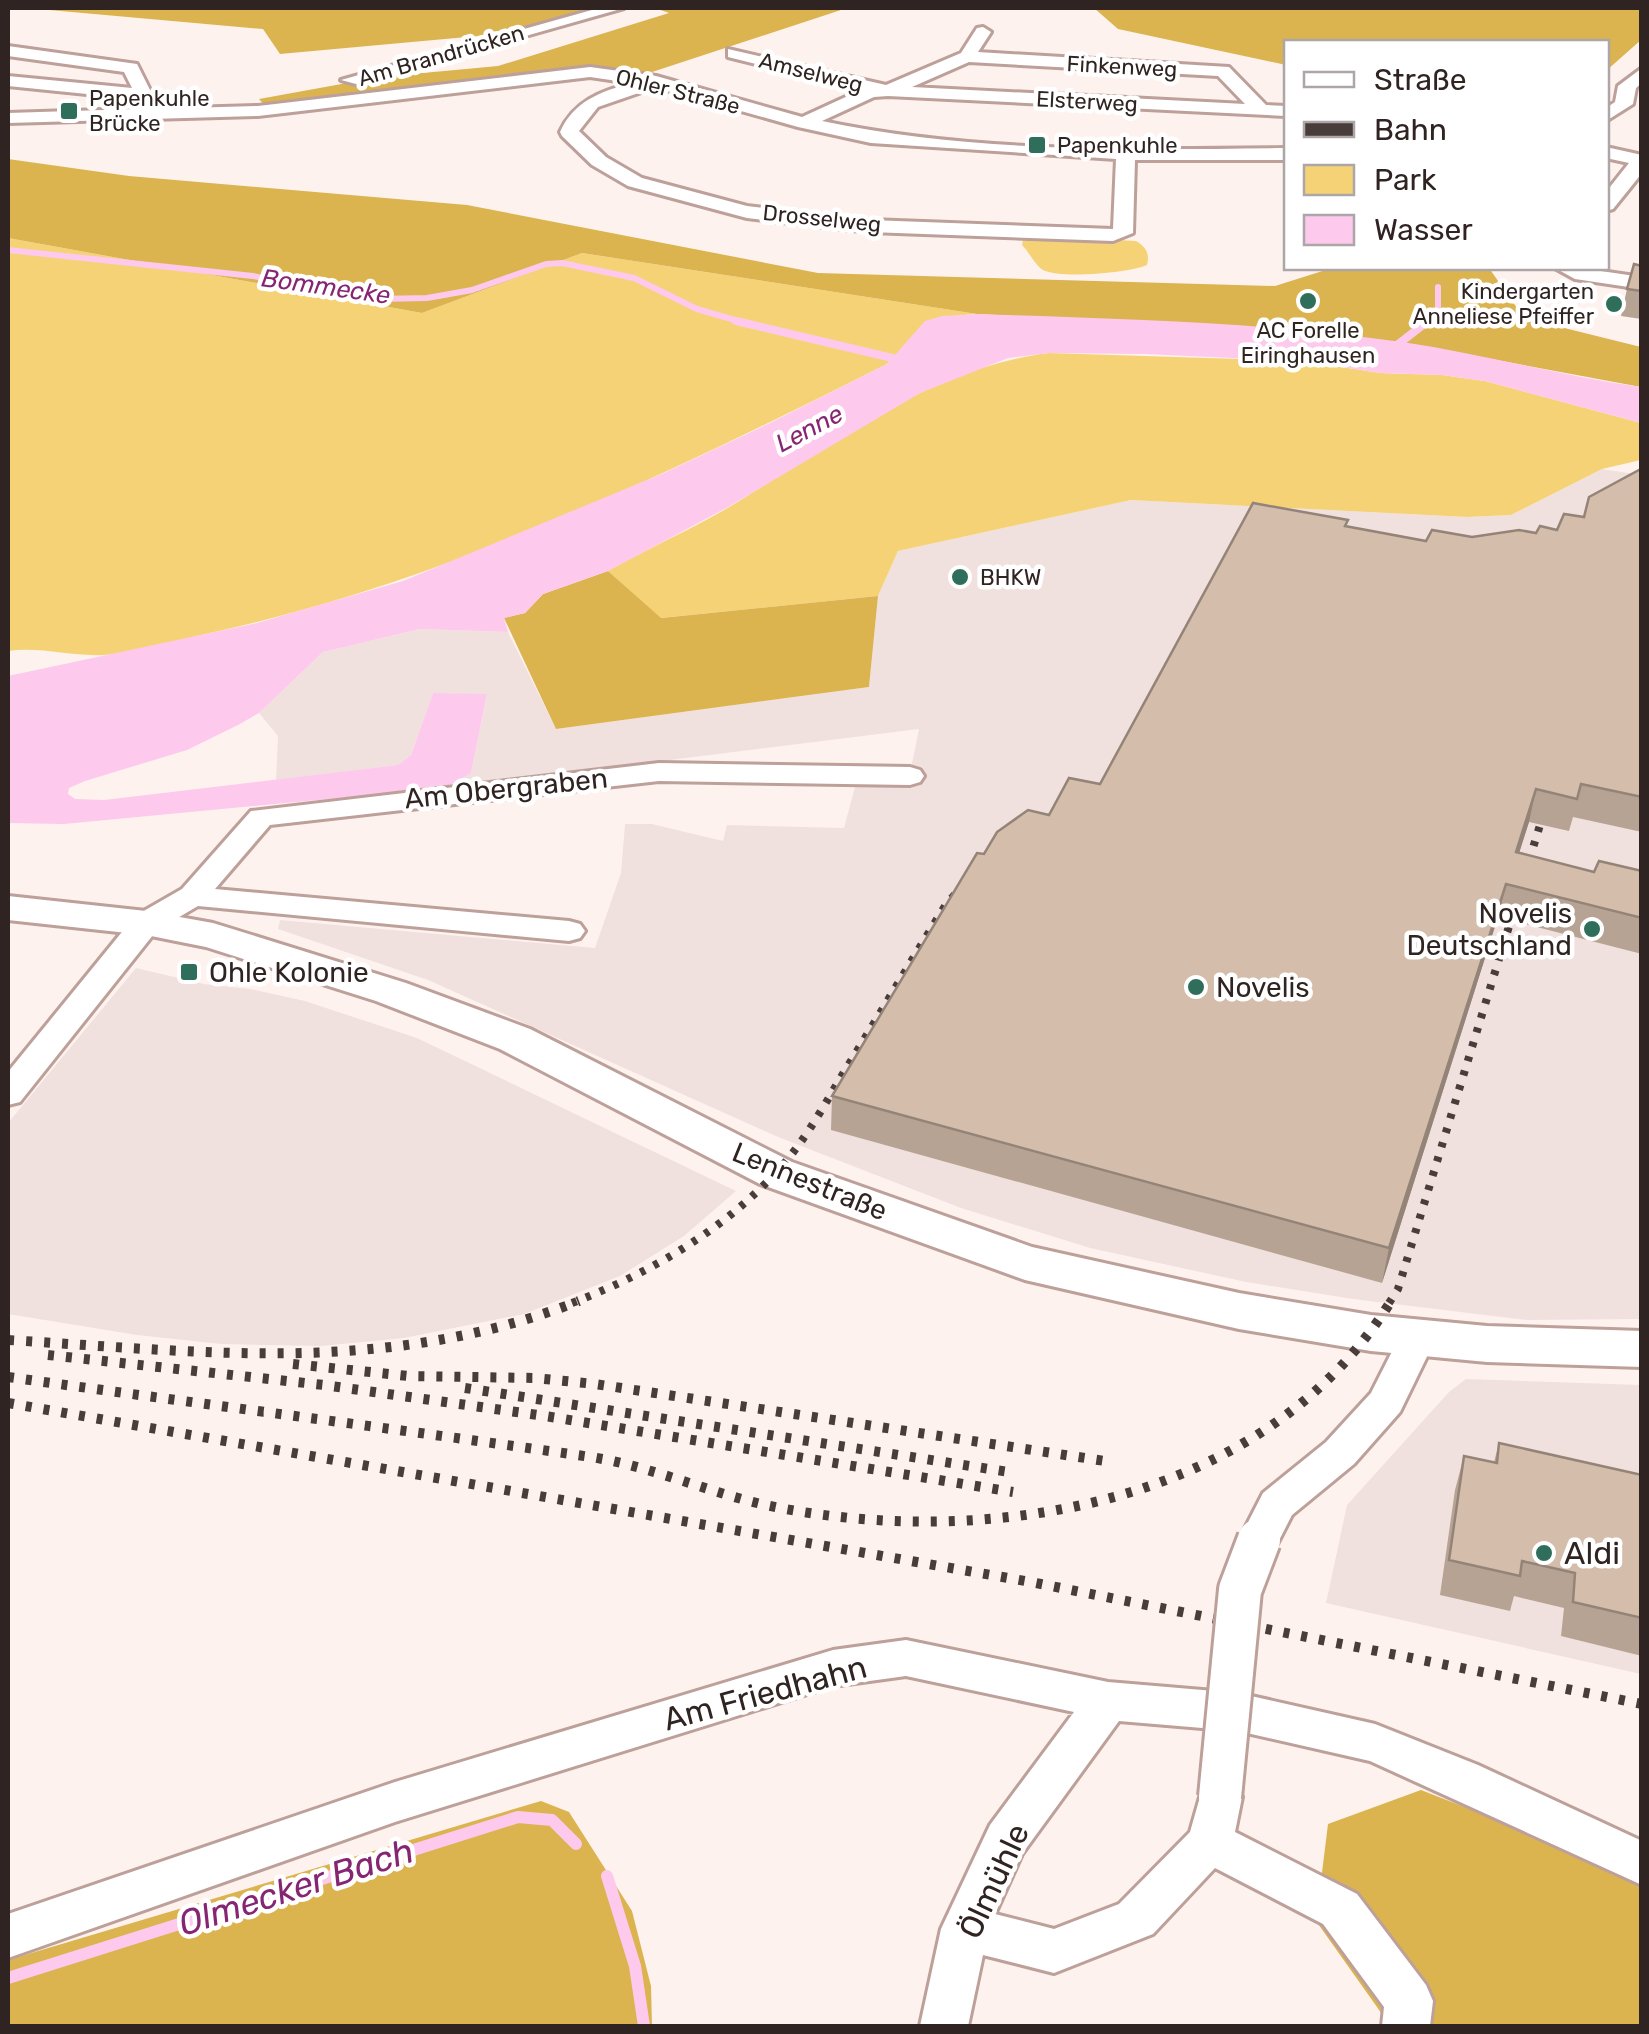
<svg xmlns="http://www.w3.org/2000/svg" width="1649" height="2034" font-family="Rubik,sans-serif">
<rect width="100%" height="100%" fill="#fef2ef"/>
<!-- built -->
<path fill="#f1e1de" d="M1602,469l39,6v844l-114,1 -174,-21 -107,-17 -156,-34 -129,-40 -183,-71 -350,-157 -150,-51 2,-9 315,28 26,-75 4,-49h27l71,17 4,-16 117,3 12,-45h52l11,-54 -474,59 26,-15 16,-78 -54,-2 -22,62 -13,10 -122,15 2,-44 -19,-23 64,-61 97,-23 88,3 48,97 313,-42 9,-91 20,-45 233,-51 336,17 44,-2z
M136,968l68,16 46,5 55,12 112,37 319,153 -52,45 -64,40 -96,38 -120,24 -83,8 -100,-2 -84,-9 -129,-21v-191z
M1466,1379l175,6v289l-315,-71 21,-98 102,-113z"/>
<!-- green -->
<path fill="#f6d277" d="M1024,235l112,6c10,6 14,12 11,24 -18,8 -87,14 -104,5 -8,-5 -14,-18 -21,-25z
M8,238l414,75 160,-60 395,61c-58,3 -52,17 -90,50 -217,109 -438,217 -677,269 -32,7 -64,17 -97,21 -35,5 -69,-8 -105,-3z
M1049,353l254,8 77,12 62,2 43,6 156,42v37l-39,9 -91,46 -44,2 -336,-17 -233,51 -20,45 -218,22 -52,-47c42,-24 87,-43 128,-68 97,-60 197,-136 313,-150z"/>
<!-- forest -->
<path fill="#dbb450" d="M27,8h578l-105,26 -220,20 -17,-25z
M655,8h192l-201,66 -57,-4 -322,38 -8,-9 121,-22 118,-11 171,-53z
M1084,8h557v32l-34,30 -1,-28h-320v23l-168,-36 -24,-21z
M8,159l121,17 338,29 351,68 457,13 57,-18h157l35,50 117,29v40l-242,-45 -148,-15 -274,-13 -395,-61 -160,60 -414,-75z
M608,571l53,47 217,-22 -9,91 -313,42 -52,-111 21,-5 18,-19z
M1421,1790l133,52 87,42v142l-252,-2 -73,-103 12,-97z
M541,1801l28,11 63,99 19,75 1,40h-644v-66z"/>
<!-- water -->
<path fill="#fdc9ed" d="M977,314c141,5 285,8 425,28 81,12 159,34 239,45v36l-156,-42 -43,-6 -62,-2 -77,-12 -159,-7 -95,-1 -41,5 -88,35 -190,113 -122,65 -65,23 -18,19 -21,5 4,14 -88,-3 -97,23 -64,61 -21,12 -51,25 -102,31 -16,7 -1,6 7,5 29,1 294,-35 13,-10 22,-62 54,1 -16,79 -26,15 -381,36 -56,-1v-147l249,-53 146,-42 261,-108 104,-49 119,-60 38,-43 17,-5z"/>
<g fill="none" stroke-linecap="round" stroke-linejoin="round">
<!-- stream-far2 -->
<path stroke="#fdc9ed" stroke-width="6" d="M8,250l245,26 125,23 49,-1 45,-8 74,-26 16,-1 72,15 63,31 48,14
M1425,323l13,-14v-22"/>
<!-- stream-far1 -->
<path stroke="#fdc9ed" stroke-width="8" d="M736,321l169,40
M1392,349l36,-28"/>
<!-- stream -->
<path stroke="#fdc9ed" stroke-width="12" d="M607,1876l28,90 9,60
M8,1978l510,-161 34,3 24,24"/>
<defs>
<path id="minor" d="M599,8h25l-268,76 -15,-4z
M983,27l8,5 -13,20 251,15 37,38 20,1v10l-398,-20 -14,1 -52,24c151,32 311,29 464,27v12h-151l-2,73 -20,8 -243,-9 -123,-14 -119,-32 -36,-21 -30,-29 -2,-4c14,-31 40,-40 71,-49l-41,-6 -332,39 -250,7v-10l127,-4 1,-10 -128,-13v-10l124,12 -8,-16 -116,-16v-10l129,18 13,26 26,7 -9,5 -13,-1 -1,8 105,-3 332,-39 66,9 146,41 59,-27 -133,-33v-8l158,36 75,-32 16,-25zM969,62l249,14 27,28 -333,-17zM656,87l142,40 73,16 245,16 -3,70 -243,-9 -123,-14 -105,-28 -36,-21 -27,-26 19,-24z
M1642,68v15l-6,5 -3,16 -27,17v-13l9,-6 3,-16z
M1606,147l36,8v18l-29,36 -7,2v-19l23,-29 -23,-5z
M1555,268h25l62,9v12l-67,-10z
M659,763l251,4 10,3 4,6 -4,6 -10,3 -251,-4 -389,44 -55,64 354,32 11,3 5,7 -5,7 -11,3 -371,-35 -41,24 -137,172 -12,3v-33l127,-156 47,-27 69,-78z
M1417,1324l13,4 6,10 -36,74 -46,52 -62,51 -19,37 -14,4 -14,-4 -6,-12 24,-47 63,-51 45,-49 33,-65z
M906,1640l202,42 130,11 137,31 103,41 164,76v44l-272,-124 -132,-30 -119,-10 -97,133 -27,60 59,15 65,-25 71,-72 14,-49 16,-6 16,6 6,14 -7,35 122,62 69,91 7,16 -3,25h-48l2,-19 -61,-83 -108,-56 -62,66 -99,39 -71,-18 -15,71h-48l21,-97 49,-104 84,-113 -168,-36 -73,10 -438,136 -387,136v-44l387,-132 438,-132z"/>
<path id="major" d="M8,896l138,15 67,12 193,60 124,46 262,133 240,85 207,46 132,22 116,11 155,5v36l-155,-5 -116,-11 -132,-22 -214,-49 -265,-96 -260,-135 -124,-48 -170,-54 -60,-12 -138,-15z"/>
</defs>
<!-- minor casing -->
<use href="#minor" stroke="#bda099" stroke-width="6"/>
<!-- major casing -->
<use href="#major" stroke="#bda099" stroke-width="6"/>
<!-- minor -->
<use href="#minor" fill="#fff" fill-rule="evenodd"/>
<!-- major -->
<use href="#major" fill="#fff" fill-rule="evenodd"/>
<!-- rail-far1 -->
<path stroke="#483d3a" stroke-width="8" stroke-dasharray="5 10" stroke-linecap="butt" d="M572,1303c78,-30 153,-73 209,-136 25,-28 44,-63 63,-95 35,-56 68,-113 103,-169l21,-22
M1389,1303l9,-14 142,-464"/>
<!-- rail -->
<path stroke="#483d3a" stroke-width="10" stroke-dasharray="6 12" stroke-linecap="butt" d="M8,1340c200,12 378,36 571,-39
M48,1355l276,30 221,31 468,76
M293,1364l115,12 127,2 60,6 510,77
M8,1377c194,27 389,52 583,80 64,10 125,39 189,51 217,41 487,-6 611,-207
M465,1388l544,84
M8,1403l1023,179 611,122"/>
<defs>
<path id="minor-bridge" d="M1220,1797l20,-207 19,-50"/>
</defs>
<!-- minor-bridge casing -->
<use href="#minor-bridge" stroke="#bda099" stroke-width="48" stroke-linecap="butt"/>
<!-- minor-bridge -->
<use href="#minor-bridge" stroke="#fff" stroke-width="42"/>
</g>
<!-- wall -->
<path fill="#b6a393" d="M1642,266v58h-2l1,-5 -20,-3 6,-27z
M1642,470v362l-69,-15 -4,14 -40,-9 -10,30 75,20 48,-1v83l-144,-37 -116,366 -551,-153 1,-34 152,-242 116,-70 247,-258 79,15 110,-8 21,-3 27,-13z
M1499,1443l143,53v160l-81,-20 3,-28 -50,-12 -4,15 -70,-16 15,-105 9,-34 30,6z"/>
<!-- shaded-wall -->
<path fill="#948478" d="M1536,789l-7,33 -20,63 7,-33z
M1506,884l-8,33 -116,366 7,-35z"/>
<!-- building -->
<path fill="#d4bdab" stroke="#948478" stroke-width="2.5" d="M1634,264l8,2v25l-15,-2z
M1639,470h3v327l-61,-13 -4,15 -41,-10 -20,63 78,20 5,-11 43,10v47l-136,-34 -117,364 -557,-152 145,-243 7,1 13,-22 31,-22 21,5 20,-37 31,6 153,-281 95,17 -3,6 81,15 6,-11 40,7 47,-7 17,3 4,-7 17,4 7,-16 20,3 5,-20z
M1499,1443l143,32v143l-69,-16 2,-29 -53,-12 -2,15 -71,-16 15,-104 33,7z"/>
<!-- markers -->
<g fill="#2f6e5b" stroke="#fff" stroke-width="4">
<rect x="59" y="101" width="20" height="20" rx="5"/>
<rect x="1027" y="135" width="20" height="20" rx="5"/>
<circle cx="1308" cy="301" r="10"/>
<circle cx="1614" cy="304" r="10"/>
<circle cx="960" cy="577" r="10"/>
<circle cx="1592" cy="929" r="10"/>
<rect x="179" y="962" width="20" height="20" rx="5"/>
<circle cx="1196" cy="987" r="10"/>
<circle cx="1544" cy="1553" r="10"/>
</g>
<g text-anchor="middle" stroke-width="9" stroke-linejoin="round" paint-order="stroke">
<!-- far-street labels -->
<g font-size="22" fill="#2f2421" stroke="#fff">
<text transform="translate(441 55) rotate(-16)" y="8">Am Brandrücken</text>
<text transform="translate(1122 66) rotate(3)" y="8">Finkenweg</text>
<text transform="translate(811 72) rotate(14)" y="8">Amselweg</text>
<text transform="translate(678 91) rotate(14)" y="8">Ohler Straße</text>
<text transform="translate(1087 101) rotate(3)" y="8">Elsterweg</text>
<text transform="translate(822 218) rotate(6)" y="8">Drosselweg</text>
</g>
<!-- far-poi labels -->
<g font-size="22" fill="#2f2421" stroke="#fff" text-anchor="start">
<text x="89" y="106">Papenkuhle<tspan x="89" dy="25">Brücke</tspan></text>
<text x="1057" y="153">Papenkuhle</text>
<text x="1594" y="299" text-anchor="end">Kindergarten<tspan x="1594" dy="25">Anneliese Pfeiffer</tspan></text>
<text x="1308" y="338" text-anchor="middle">AC Forelle<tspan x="1308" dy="25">Eiringhausen</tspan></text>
<text x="980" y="585">BHKW</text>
</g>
<!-- far-water labels -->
<g font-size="25" font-style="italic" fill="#862673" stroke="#fff">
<text transform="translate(326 286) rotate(8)" y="9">Bommecke</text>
<text transform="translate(809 428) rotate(-28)" y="9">Lenne</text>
</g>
<!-- street labels -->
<g font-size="28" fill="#2f2421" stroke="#fff">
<text transform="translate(506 788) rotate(-6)" y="10">Am Obergraben</text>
<text transform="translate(810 1181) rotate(22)" y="10">Lennestraße</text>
</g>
<!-- poi labels -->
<g font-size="28" fill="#2f2421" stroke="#fff" text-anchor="start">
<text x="1572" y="923" text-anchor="end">Novelis<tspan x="1572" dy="32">Deutschland</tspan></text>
<text x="209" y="982">Ohle Kolonie</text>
<text x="1216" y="997">Novelis</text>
</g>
<!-- near-poi labels -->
<g font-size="32" fill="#2f2421" stroke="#fff" text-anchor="start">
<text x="1564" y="1564">Aldi</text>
</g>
<!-- near-street labels -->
<g font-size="32" fill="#2f2421" stroke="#fff">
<text transform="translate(765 1693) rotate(-15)" y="11">Am Friedhahn</text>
<text transform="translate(994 1881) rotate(-65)" y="11">Ölmühle</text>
</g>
<!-- near-water labels -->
<g font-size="35" font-style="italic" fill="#862673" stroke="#fff">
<text transform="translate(296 1887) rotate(-18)" y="12">Olmecker Bach</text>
</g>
</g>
<!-- border -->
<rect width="1649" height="2034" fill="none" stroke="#2f2421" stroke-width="20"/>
<!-- legend -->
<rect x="1284" y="40" width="325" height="230" fill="#ffffff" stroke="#aca7a6" stroke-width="2.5"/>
<rect x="1304" y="72" width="50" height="15" fill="#ffffff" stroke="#aca7a6" stroke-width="2.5"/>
<text x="1374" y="90" font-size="30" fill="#2f2421">Straße</text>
<rect x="1304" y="122" width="50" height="15" fill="#483d3a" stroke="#aca7a6" stroke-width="2.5"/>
<text x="1374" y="140" font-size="30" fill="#2f2421">Bahn</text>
<rect x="1304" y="165" width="50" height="30" fill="#f6d277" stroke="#aca7a6" stroke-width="2.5"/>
<text x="1374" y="190" font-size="30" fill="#2f2421">Park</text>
<rect x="1304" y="215" width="50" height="30" fill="#fdc9ed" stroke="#aca7a6" stroke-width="2.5"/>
<text x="1374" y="240" font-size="30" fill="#2f2421">Wasser</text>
</svg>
